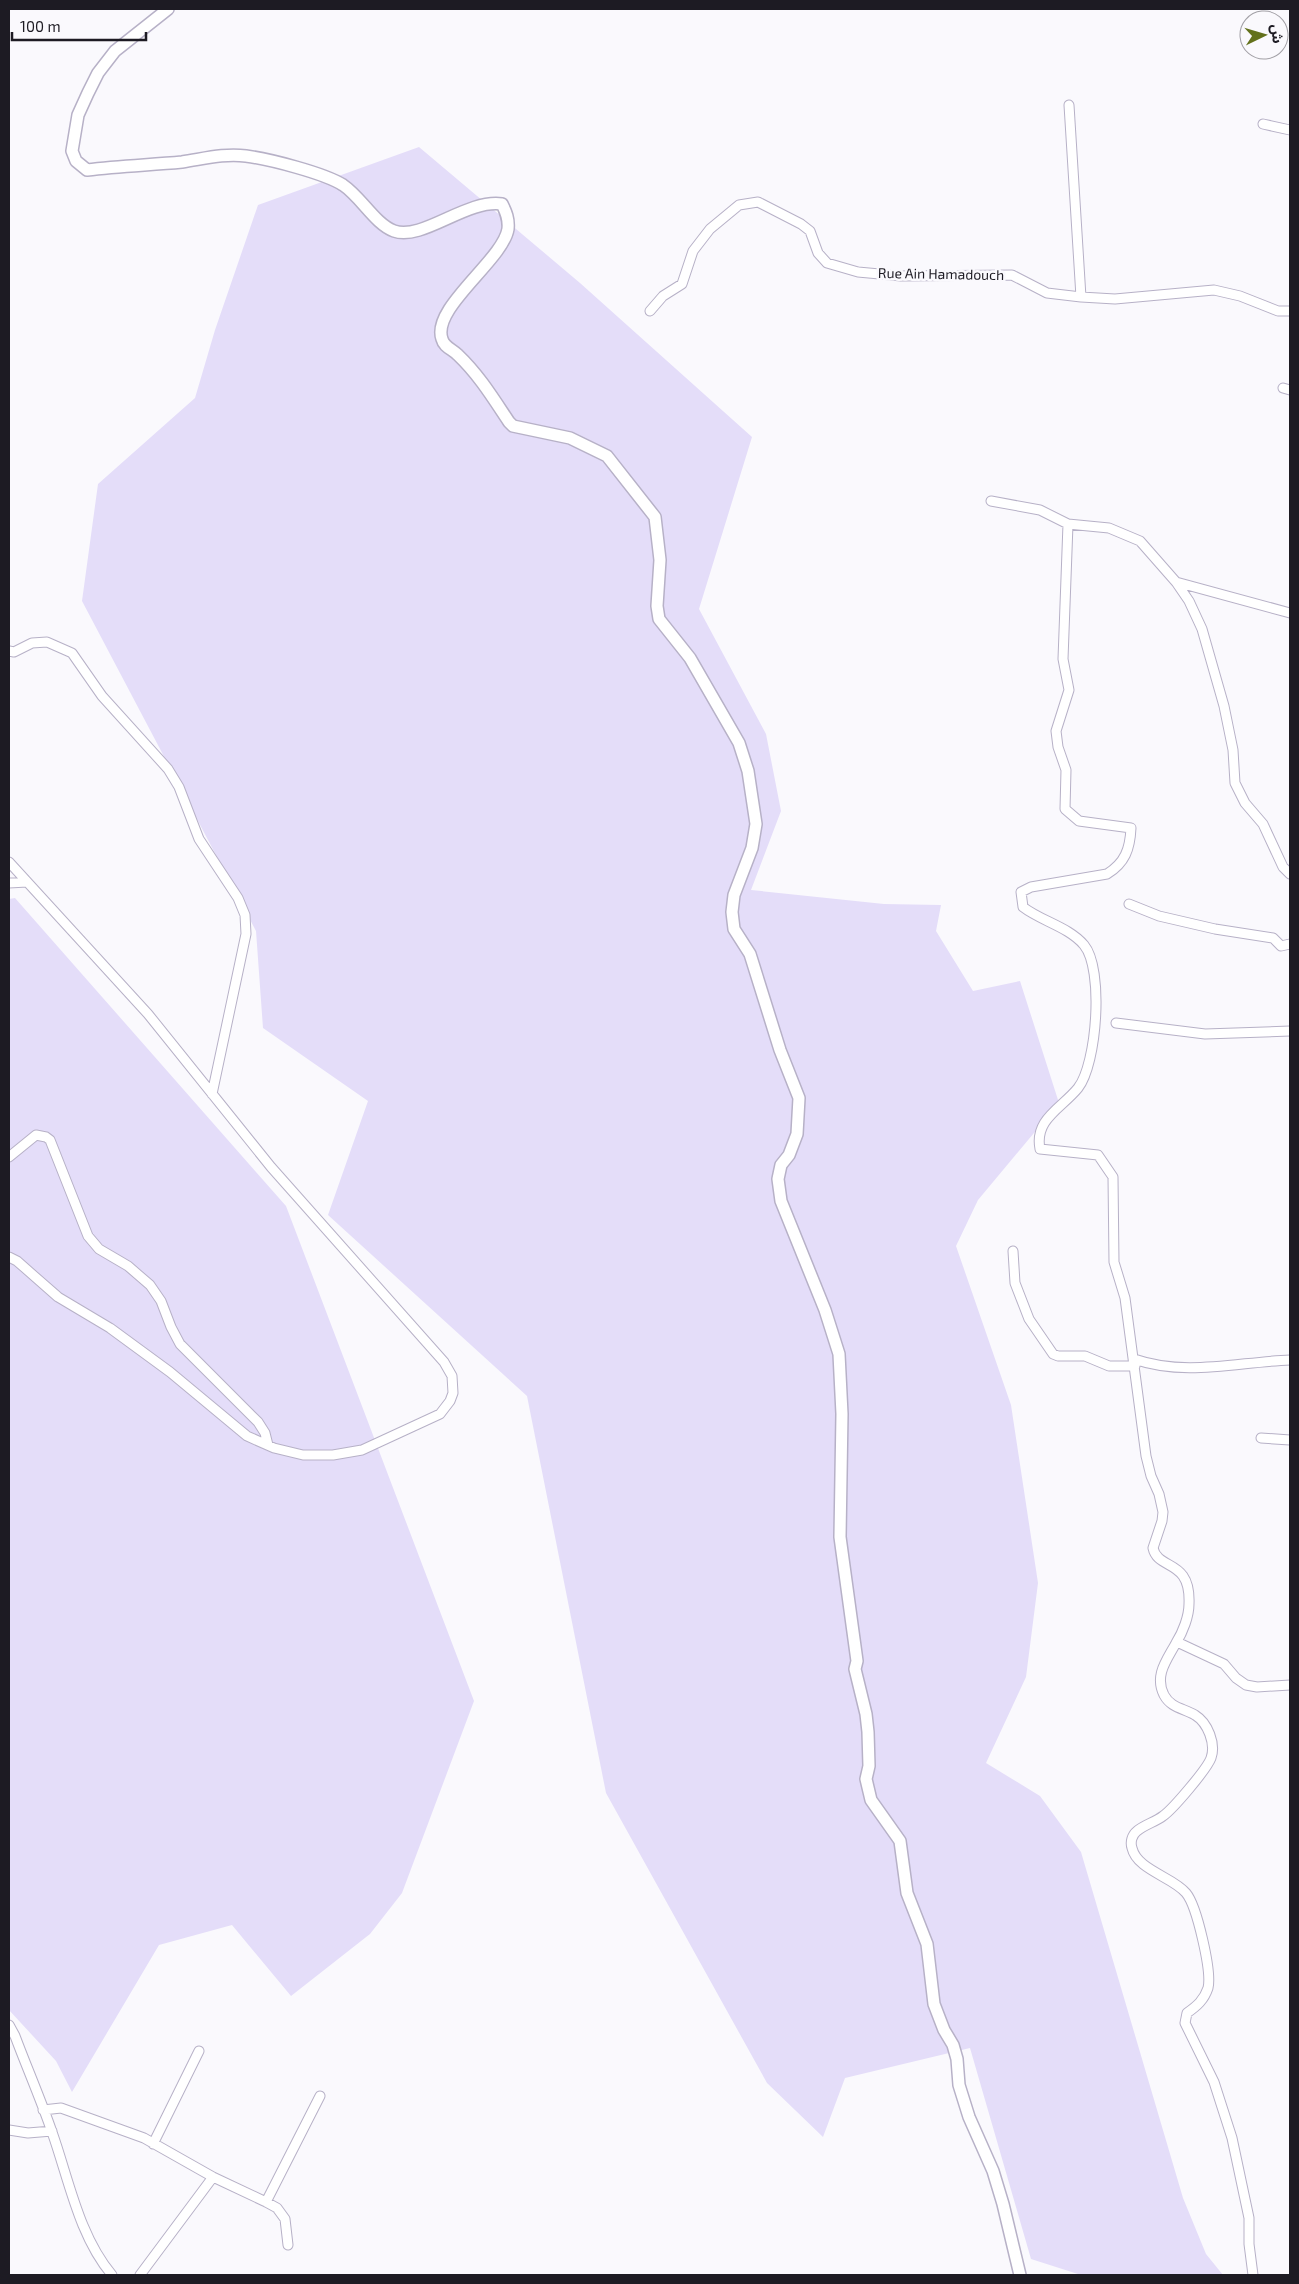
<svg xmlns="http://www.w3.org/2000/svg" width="1299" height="2284" font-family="'Exo 2','Noto Sans Arabic',sans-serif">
<rect width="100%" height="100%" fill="#faf9fd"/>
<!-- green -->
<path fill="#e4ddf9" d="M419,147l161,136 172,154 -53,172 67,125 15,77 -30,79 133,14 57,1 -5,26 37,60 47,-10 39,122 -81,97 -22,46 55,159 27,178 -12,94 -40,86 54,33 41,56 102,346 23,56 17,21h-142l-50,-16 -61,-211 -125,30 -22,59 -56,-54 -161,-290 -79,-397 -199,-181 40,-114 -105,-73 -7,-97 -174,-330 16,-117 97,-86 20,-68 43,-125z
M15,898l271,308 188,495 -72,192 -32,41 -79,62 -59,-71 -73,20 -87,147 -16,-31 -47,-51v-1111z"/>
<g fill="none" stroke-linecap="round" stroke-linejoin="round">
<defs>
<path id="minor" d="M1069,105l12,192
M1263,124l27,6
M650,311l13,-15 19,-12 11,-33 17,-22 29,-24 19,-3 43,22 9,7 8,22 9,10 31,9 43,4 111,-1 35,18 34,4 34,2 99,-9 26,6 38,15h12
M1283,388l7,2
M991,501l49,9 28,14 41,4 31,13 36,41 114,31
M1068,524l-5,135 6,31 -13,41 2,16 8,23 -1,39 14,12 52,7c-1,21 -6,35 -24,46l-76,13 -10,5 2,15c18,14 46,20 61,38 20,24 13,119 -6,143 -16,20 -44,31 -38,61l58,6 15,22 1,85 11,36 21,158 5,20 8,18 4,18 -1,9 -9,27c5,23 38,10 36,56 0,12 -6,28 -13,39 -9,17 -22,32 -12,52 7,13 19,13 31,20 13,8 21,29 16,43 -4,11 -38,51 -48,58 -8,6 -19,9 -26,15 -5,4 -7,11 -5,17 5,22 41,29 54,45 11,13 26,79 22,95 -4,12 -11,18 -21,25l-2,10 29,59 18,56 17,80v26l4,31
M1176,582l13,19 13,28 22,77 9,44 2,33 10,20 18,21 20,43 7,7
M9,651l5,1 18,-9 15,-1 25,11 30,43 66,73 11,18 20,52 39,59 7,17 1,19 -34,160
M9,862l139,152 123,153 173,195 8,14 1,17 -3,8 -10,13 -78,36 -29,5h-30l-29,-7 -27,-12 -77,-64 -60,-44 -52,-31 -41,-36 -8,-4
M9,883l18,-1
M1129,904l30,12 56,13 58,9 8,8 9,-2
M1116,1023l89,11 85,-3
M9,1157l27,-22 10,2 4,3 38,96 11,13 29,17 22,19 11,16 10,26 9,17 78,78 7,11 3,12
M1013,1251l2,32 14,36 24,35 5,2h27l24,10h26
M1134,1359c52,18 103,3 156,1
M1261,1438l29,2
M1177,1642l47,22 12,14 10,7 11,2 33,-2
M9,2025l6,11c12,32 26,64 37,96 17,48 27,104 60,143
M43,2110l18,-2 83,30 69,39 53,25 11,6 8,11 3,26
M9,2130l19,3 24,-2
M153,2144l46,-93
M266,2202l54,-106
M140,2275l73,-98"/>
<path id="tertiary" d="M168,9l-53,42 -17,22 -10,20 -10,22 -6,36 4,10 11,9c32,-4 63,-5 95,-8 21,-3 42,-9 64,-6 23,3 78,17 97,29 18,12 32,39 51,46 29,10 72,-32 108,-27 4,8 7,15 6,25 -5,31 -77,79 -66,110 2,8 10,10 16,16 21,20 35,43 51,67l4,4 57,12 37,18 48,61 5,43 -3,46 2,13 31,39 49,85 9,28 8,53 -4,24 -18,47 -2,17 2,17 16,25 30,96 19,48 -2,36 -8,21 -8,10 -3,14 3,22 44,109 14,44 3,60 -2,123 17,124 -2,8 11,45 2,18 1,34 -3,13 5,21 29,41 7,52 20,51 7,60 10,26 9,15 4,14 2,26 10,32 24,54 10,33 17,71"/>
</defs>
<!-- minor casing -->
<use href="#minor" stroke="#b7b1c7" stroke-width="11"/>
<!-- tertiary casing -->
<use href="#tertiary" stroke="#b7b1c7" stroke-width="14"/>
<!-- minor -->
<use href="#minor" stroke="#fff" stroke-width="9"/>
<!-- tertiary -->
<use href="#tertiary" stroke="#fff" stroke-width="11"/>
</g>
<g text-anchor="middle" stroke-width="5" stroke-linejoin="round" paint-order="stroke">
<!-- street labels -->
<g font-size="14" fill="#1d1b23" stroke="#faf9fd">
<text transform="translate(941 274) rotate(1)" y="5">Rue Ain Hamadouch</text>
</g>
</g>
<!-- border -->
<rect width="1299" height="2284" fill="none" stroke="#1d1b23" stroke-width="20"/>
<!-- north arrow -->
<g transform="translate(1264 35) rotate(85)"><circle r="24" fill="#faf9fd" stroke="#a2a0a6"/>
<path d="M0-4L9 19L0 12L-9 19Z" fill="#63711c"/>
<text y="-8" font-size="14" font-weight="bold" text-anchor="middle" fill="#1d1b23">ش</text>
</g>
<!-- scale -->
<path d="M12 32v8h134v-8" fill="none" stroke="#1d1b23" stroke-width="2.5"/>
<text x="20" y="32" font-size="15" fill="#1d1b23" stroke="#faf9fd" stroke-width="4" paint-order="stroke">100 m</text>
</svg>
